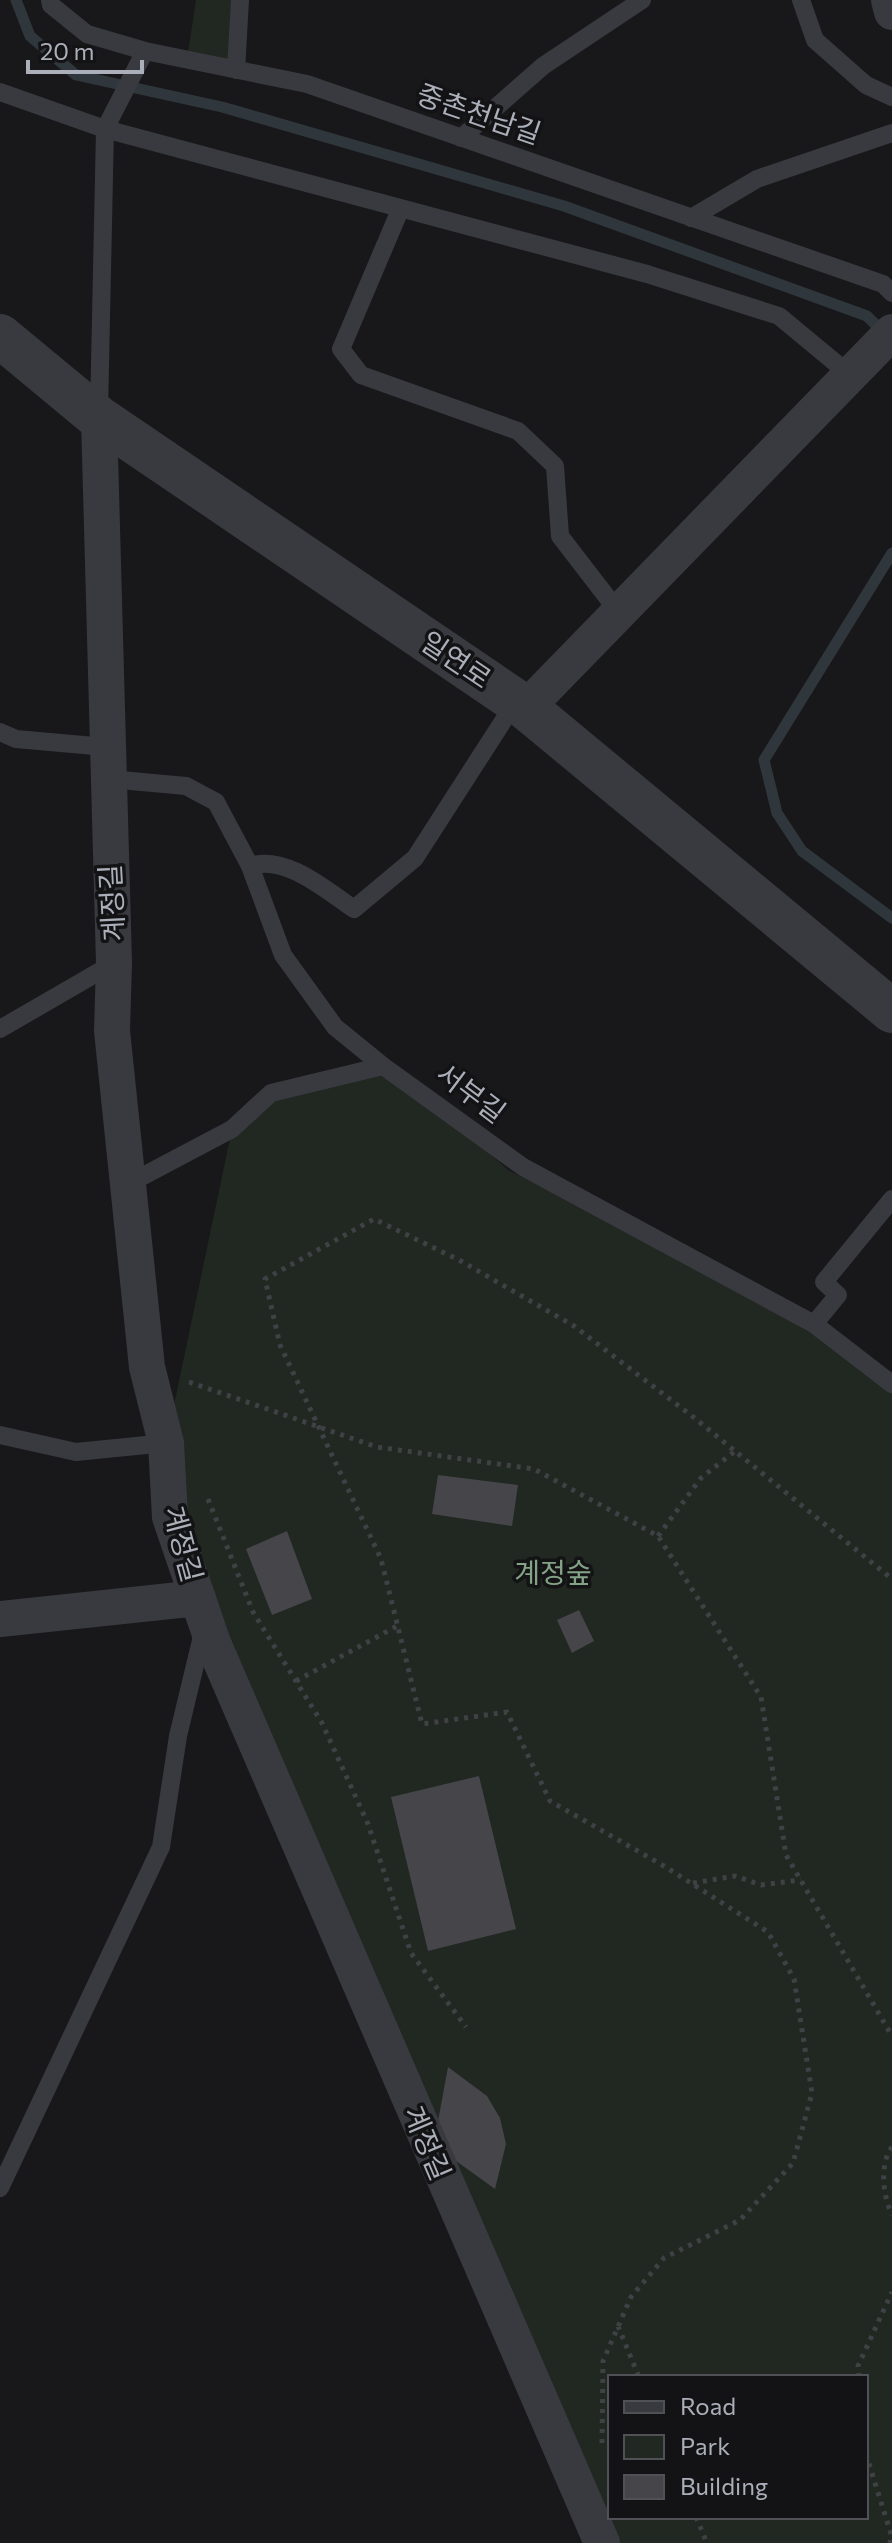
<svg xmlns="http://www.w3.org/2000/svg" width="892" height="2543" font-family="Commissioner,'Noto Sans KR',sans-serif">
<rect width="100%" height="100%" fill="#18181a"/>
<!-- green -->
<path fill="#202821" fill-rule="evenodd" d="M196,0h44l-4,70 -49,-10z
M383,1066l27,16 98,88 306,154 78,60v1159h-290l-389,-900 -47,-200 66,-314 39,-36zM610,2377h256v140h-256z"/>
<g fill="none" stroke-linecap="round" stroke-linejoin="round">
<!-- stream -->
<path stroke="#2f373d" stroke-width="11" d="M16,0l14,36 46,39 146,32 342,99 303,110 18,18
M892,553l-128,207 13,53 25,38 90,67"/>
</g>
<!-- building -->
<path fill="#45454a" d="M438,1475l80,10 -6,41 -80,-12z
M287,1531l25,68 -40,16 -26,-66z
M579,1610l15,31 -22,12 -15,-33z
M479,1776l37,153 -88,22 -37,-154z
M448,2067l39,29 13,22 6,26 -11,45 -50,-36 -9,-21z"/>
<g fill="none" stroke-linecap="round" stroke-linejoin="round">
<!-- path -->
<path stroke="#3f4145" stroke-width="5" stroke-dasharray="4 6" stroke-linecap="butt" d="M189,1382l188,65 157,22 124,67 103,161 25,158 106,181
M208,1499l45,113 69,111 46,101 43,129 55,74
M658,1536l43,-58 34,-27
M296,1681l101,-55
M693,1883l42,-7 26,9 40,-5
M892,2147c-13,17 -9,49 0,68
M618,2326l21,51
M859,2377l-1,-11 34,-74
M602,2443l1,-82 28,-64 33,-39 76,-38 53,-57 19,-70 -18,-114 -26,-47 -104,-66 -114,-65 -43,-89 -85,12 -41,-165 -101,-214 -15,-66 109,-60 85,41 115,66 118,90 200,163
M866,2454l25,80 -1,9
M696,2517l11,26"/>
<!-- service -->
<path stroke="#393a3f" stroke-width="18" d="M50,0l1,5 36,29 58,17 162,33 576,200 9,9
M801,0l14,40 51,45 26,12
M145,51l-40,78 542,145 132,42 70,58
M236,70l4,-70
M0,92l105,37 -6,283
M461,138l82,-72 99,-66
M400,210l-59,139 20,26 157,56 37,35 5,70 60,78
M691,218l66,-39 135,-46
M0,732l16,7 90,8
M109,779l77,7 30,16 34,64 33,89 52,72 48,39 140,101 291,157 78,60
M250,866c35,-12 76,24 104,43l61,-51 101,-157
M0,1029l114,-66
M126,1185l106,-56 39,-36 112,-27
M814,1324l24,-29 -14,-13 68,-83
M0,1435l76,17 90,-9
M0,2188l161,-341 17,-111 25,-104"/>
<!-- minor -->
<path stroke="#393a3f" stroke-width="36" d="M889,0l3,12
M99,418l15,545 -2,68 35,336 19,76 4,74 43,126 389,900
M526,708l366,-376
M0,1619l198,-21"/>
<!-- tertiary -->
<path stroke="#393a3f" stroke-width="44" d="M0,336l99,82 427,290 366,303"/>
</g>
<g text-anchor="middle" stroke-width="7" stroke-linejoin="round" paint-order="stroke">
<!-- street labels -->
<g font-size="28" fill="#abafb9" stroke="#131315">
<text transform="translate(479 114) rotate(19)" y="10">중촌천남길</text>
<text transform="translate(456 660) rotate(34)" y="10">일연로</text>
<text transform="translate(112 903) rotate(-93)" y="10">계정길</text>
<text transform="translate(471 1093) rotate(37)" y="10">서부길</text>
<text transform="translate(183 1544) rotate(75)" y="10">계정길</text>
<text transform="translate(427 2143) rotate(67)" y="10">계정길</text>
</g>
<!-- park labels -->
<g font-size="28" fill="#84a286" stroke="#131315">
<text x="553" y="1583">계정숲</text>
</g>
</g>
<!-- legend -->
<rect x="608" y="2375" width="260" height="144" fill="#131315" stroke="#505157" stroke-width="2"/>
<rect x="624" y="2401" width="40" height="12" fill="#393a3f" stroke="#505157" stroke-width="2"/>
<text x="680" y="2415" font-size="24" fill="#abafb9">Road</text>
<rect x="624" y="2435" width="40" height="24" fill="#202821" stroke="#505157" stroke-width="2"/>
<text x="680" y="2455" font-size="24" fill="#abafb9">Park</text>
<rect x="624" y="2475" width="40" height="24" fill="#45454a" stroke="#505157" stroke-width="2"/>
<text x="680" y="2495" font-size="24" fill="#abafb9">Building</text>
<!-- scale -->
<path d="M28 60v12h114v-12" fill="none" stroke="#abafb9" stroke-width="4"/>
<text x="40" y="60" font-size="24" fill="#abafb9" stroke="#131315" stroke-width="6" paint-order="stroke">20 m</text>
</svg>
